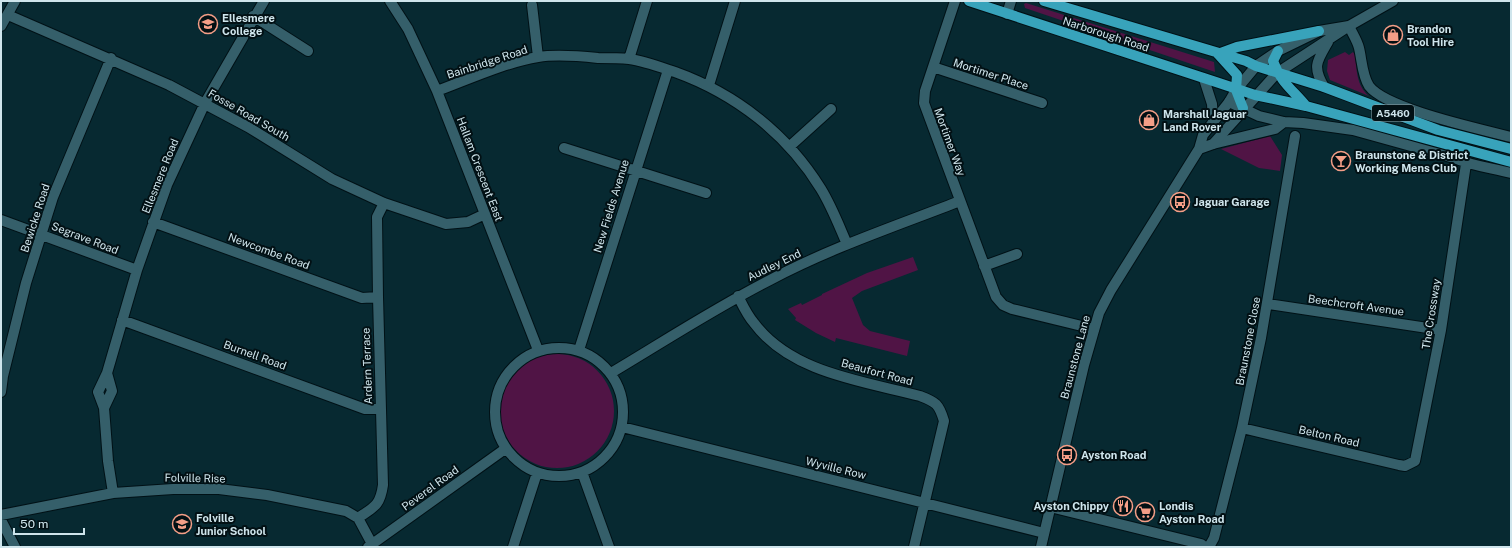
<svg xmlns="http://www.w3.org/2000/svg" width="1512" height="548" font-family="'Public Sans',sans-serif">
<rect width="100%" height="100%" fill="#072931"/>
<!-- green -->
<path fill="#501445" d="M1026,3l188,59 1,10 -190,-64 -1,-4z
M1345,52l4,3 4,-3 2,3c2,15 1,30 14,41l-39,-16 -3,-9 1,-11z
M1270,136l12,19 -2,16 -21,-3 -38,-19z
M913,257l5,13 -56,21 -10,7 11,27 7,6 40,10 -3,15 -71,-18 -1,4 -19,-9 -21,-13 1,-2 -8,-9 13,-6 1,2 20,-10v-1l45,-21z
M500 411a57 57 0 1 1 114 0a57 57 0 1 1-114 0Z"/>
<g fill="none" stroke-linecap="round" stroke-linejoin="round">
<defs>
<path id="street" d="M390,1l18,28 29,62 101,259
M955,1l-30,90 -1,12 72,194 7,8 9,4 82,20
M532,5l6,52
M1007,14l4,-13
M8,15l161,70 79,42 84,52 52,24 62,21 22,-2 17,-8
M253,16l55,35
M1349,26c3,7 8,14 10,22 3,12 3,27 10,38 17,23 112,43 142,51
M629,59l18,-58
M933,67l109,36
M709,85l26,-84
M437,91c30,-11 69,-29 101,-34 19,-3 41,-1 60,1 10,0 21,0 31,1 15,2 31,8 46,13 61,22 112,62 146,117 11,18 18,37 26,55
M1229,102l30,14 25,6 19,1 50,7 101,28c18,8 38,10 57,15
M1213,144l62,-15 9,-7
M789,147l42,-38
M564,148l142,45
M1,220l136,50
M153,222l209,76 16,-1
M984,266l33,-12
M738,296c5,10 9,19 16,27 37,50 109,58 166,73 16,6 19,8 24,25l-30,126
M1268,304l173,26
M122,320l243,89h15
M495 412a64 64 0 1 1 128 0a64 64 0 1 1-128 0Z
M579,350l89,-280
M611,373c52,-31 104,-65 159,-93 60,-32 126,-54 190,-79
M1,392l2,-16 23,-93 27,-86 58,-139
M104,408l-6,-16 9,-19
M622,427l422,106
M1242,428l157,37 6,1 10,-5 26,-131 25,-166
M582,472l27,75
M113,493l-5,-32 -4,-53 8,-17 -5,-18 30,-103 30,-85 38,-82 59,-102
M1050,507l151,37 4,3
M1,515l112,-22 60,-4h46l48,6 79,16 12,7 14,26
M358,518c16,-11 22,-12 25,-33l-5,-188 -1,-80 7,-14
M1,520l14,27
M368,547l137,-98
M513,547l24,-74
M1209,547l5,-9 28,-110 19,-90 34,-202"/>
<path id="secondary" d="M1,26l14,-25
M1204,79l8,25 1,17
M1324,87c-12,-21 -7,-26 4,-45
M1199,149l14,-5 64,-71 72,-47 44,-25
M1041,547l43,-182 15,-52 12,-23 88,-141 4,-14 26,-33 7,-12 20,-24 22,-15 41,-20 30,-5"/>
<path id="primary" d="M969,1l250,82 36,12 51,11 205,56
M1044,1l202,60 10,5 68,21 114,43 73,19
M1278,51l-5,10c8,22 19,28 33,45
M1218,54l19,-7 82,-16
M1218,54l19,21 -1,15 7,18"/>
</defs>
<!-- street casing -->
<use href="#street" stroke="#001116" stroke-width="12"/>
<!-- secondary casing -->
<use href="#secondary" stroke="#001116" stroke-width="12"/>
<!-- primary casing -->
<use href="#primary" stroke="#001116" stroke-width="12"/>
<!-- street -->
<use href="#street" stroke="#355f6a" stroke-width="10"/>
<!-- secondary -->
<use href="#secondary" stroke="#355f6a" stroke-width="10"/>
<!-- primary -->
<use href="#primary" stroke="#38a3bb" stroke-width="10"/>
</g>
<!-- icons -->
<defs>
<symbol id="school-ring" viewBox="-11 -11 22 22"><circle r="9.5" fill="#021014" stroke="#f49e87" stroke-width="1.5"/><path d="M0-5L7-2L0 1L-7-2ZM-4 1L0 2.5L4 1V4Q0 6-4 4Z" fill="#f49e87"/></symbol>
<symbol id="shop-ring" viewBox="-11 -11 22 22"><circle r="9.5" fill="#021014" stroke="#f49e87" stroke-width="1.5"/><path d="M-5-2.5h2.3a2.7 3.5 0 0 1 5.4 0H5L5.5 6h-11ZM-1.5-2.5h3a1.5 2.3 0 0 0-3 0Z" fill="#f49e87"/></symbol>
<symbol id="bar-ring" viewBox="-11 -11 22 22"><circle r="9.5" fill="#021014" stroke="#f49e87" stroke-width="1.5"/><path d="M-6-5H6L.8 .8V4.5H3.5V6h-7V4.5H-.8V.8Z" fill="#f49e87"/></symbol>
<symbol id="bus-ring" viewBox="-11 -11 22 22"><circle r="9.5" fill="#021014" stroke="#f49e87" stroke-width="1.5"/><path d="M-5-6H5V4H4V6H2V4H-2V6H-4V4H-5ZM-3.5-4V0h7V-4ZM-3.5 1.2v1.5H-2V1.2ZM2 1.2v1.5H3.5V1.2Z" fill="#f49e87"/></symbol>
<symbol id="restaurant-ring" viewBox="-11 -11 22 22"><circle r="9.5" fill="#021014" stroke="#f49e87" stroke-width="1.5"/><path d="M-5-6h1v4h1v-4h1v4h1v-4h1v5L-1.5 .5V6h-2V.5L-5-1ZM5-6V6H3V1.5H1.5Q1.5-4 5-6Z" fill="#f49e87"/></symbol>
<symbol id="supermarket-ring" viewBox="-11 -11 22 22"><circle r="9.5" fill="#021014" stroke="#f49e87" stroke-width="1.5"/><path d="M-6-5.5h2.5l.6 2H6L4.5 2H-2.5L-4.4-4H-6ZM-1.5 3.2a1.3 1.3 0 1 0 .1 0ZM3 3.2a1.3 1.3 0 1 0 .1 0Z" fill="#f49e87"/></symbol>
</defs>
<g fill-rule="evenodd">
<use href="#school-ring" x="197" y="13" width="22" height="22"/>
<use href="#shop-ring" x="1382" y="24" width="22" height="22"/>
<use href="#shop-ring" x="1138" y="109" width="22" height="22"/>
<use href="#bar-ring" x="1330" y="150" width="22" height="22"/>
<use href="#bus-ring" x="1169" y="191" width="22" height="22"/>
<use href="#bus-ring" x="1056" y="444" width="22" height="22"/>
<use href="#restaurant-ring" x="1112" y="495" width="22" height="22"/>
<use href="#supermarket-ring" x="1134" y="501" width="22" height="22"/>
<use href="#school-ring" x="171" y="513" width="22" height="22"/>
</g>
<g text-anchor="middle" stroke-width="4" stroke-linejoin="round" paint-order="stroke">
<!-- shield labels -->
<rect fill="#021014" stroke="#92a5ab" stroke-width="1" x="1372" y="105" width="42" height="16" rx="3"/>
<g font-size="10" font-weight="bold" fill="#cfe5ec">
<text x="1393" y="117">A5460</text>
</g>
<!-- poi labels -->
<g font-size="11" font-weight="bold" fill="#cfe5ec" stroke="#021014" text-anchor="start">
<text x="222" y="22">Ellesmere<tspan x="222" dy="13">College</tspan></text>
<text x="1407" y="33">Brandon<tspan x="1407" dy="13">Tool Hire</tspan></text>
<text x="1163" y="118">Marshall Jaguar<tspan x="1163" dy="13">Land Rover</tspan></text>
<text x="1355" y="159">Braunstone &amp; District<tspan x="1355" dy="13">Working Mens Club</tspan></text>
<text x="1194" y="206">Jaguar Garage</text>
<text x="1081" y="459">Ayston Road</text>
<text x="1109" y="510" text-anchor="end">Ayston Chippy</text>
<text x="1159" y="510">Londis<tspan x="1159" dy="13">Ayston Road</tspan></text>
<text x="196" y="522">Folville<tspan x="196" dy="13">Junior School</tspan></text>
</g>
<!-- street labels -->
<g font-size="11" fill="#cfe5ec" stroke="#021014">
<text transform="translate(1106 34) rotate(18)" y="4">Narborough Road</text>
<text transform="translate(487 62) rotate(-18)" y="4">Bainbridge Road</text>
<text transform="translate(991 74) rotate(18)" y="4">Mortimer Place</text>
<text transform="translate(249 115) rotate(30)" y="4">Fosse Road South</text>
<text transform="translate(950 142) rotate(70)" y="4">Mortimer Way</text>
<text transform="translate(480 169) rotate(69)" y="4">Hallam Crescent East</text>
<text transform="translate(160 176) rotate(-68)" y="4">Ellesmere Road</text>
<text transform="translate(611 206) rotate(-73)" y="4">New Fields Avenue</text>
<text transform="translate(35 218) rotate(-72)" y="4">Bewicke Road</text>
<text transform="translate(85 238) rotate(21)" y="4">Segrave Road</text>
<text transform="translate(269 251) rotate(20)" y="4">Newcombe Road</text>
<text transform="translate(774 265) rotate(-26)" y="4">Audley End</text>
<text transform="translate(1356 305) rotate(8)" y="4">Beechcroft Avenue</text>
<text transform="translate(1431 314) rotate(-81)" y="4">The Crossway</text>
<text transform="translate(1248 341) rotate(-79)" y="4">Braunstone Close</text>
<text transform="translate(255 355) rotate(20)" y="4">Burnell Road</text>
<text transform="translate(1075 357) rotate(-75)" y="4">Braunstone Lane</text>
<text transform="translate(367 366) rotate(-92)" y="4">Ardern Terrace</text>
<text transform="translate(877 372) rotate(15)" y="4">Beaufort Road</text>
<text transform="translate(1329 436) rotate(13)" y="4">Belton Road</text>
<text transform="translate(836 468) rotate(14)" y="4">Wyville Row</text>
<text transform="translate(195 478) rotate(1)" y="4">Folville Rise</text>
<text transform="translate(430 488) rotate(-36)" y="4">Peverel Road</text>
</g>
</g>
<!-- border -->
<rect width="1512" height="548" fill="none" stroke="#cfe5ec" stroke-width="4"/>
<!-- scale -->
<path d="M14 528v6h70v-6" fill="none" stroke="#cfe5ec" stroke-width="2"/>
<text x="20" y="528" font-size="12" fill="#cfe5ec" stroke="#021014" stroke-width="3" paint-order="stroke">50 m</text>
</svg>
